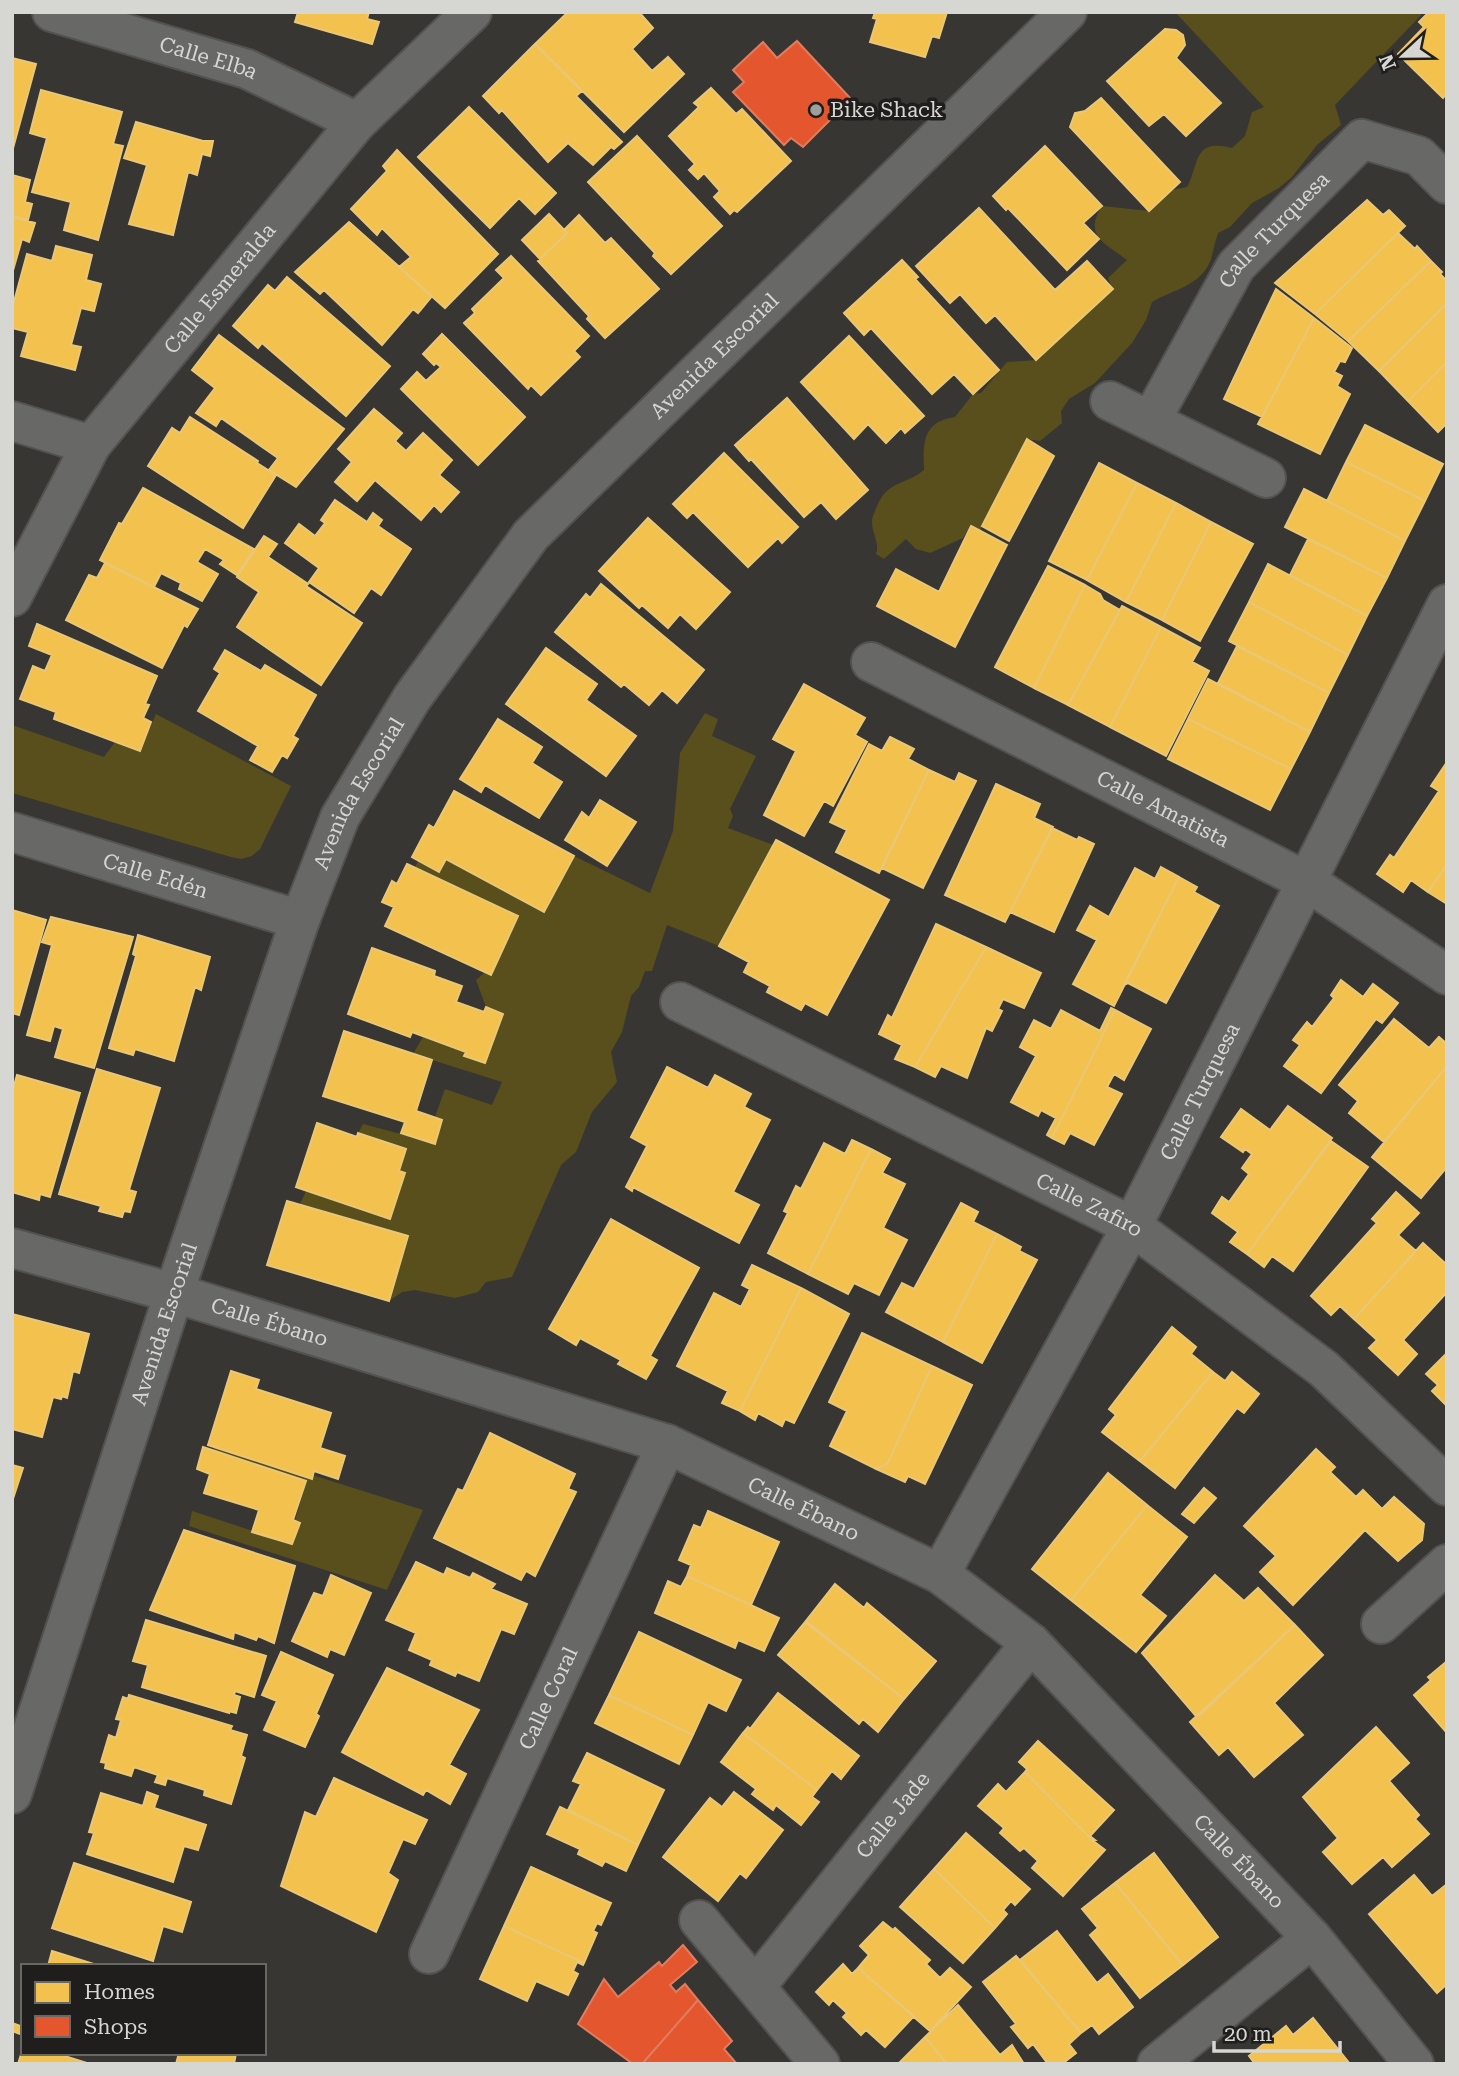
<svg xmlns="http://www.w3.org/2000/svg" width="1459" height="2076" font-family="'Roboto Serif',serif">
<rect width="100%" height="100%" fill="#373633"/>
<!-- green -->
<path fill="#584f1c" d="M1175,12h249l-89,93 6,20 -24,20 -25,32 -13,11 -27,15 -22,24 -12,6c-4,11 -5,23 -10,33 -11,20 -37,25 -56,36l-6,18 -14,23 -37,40 -26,16 -8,12 1,12 -22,18 -13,-2 -47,92 -9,-5 -8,12 -33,15 -14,-4 -10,-10 -22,20 -8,-5c4,-11 -4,-20 -4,-32 0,-5 3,-11 5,-16 11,-26 29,-21 47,-36 -1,-29 -1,-48 31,-53l18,-23 8,-1 26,-31 29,-2 77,-70 -5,-12 19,-18c-22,-17 -44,-24 -25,-54l47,5c5,-18 22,-21 38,-24 13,-23 5,-49 45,-39l13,-12 7,-24 12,-5z
M705,713l13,6 -6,17 44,20 -26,53 3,7 -5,12 45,17 -54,101 -52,-21 -15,46h-7l-6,16 -8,9 -9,36 -11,20 6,30 -25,30 -16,40 -15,13 -49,112 -26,5 -8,10 -23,6 -40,-8 -13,2 -13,9 19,-65 -108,-32 6,-13 84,27 15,-45 -6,-2 7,-21 -48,-17 5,-9 72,19 7,-23 -7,-3 10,-28 47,16 10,-23 -89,-28 10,-17 43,15 -1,4 20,7 18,-49 -17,-7 -10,-27 8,-7 7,2 27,-59 -103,-49 3,-6 21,11 7,-13 98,53 30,-56 76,37 23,-62 7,-78z
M156,714l135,72 -31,63 -8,7 -11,3 -10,-2 -219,-64v-68l92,32 11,-15 25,8z
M215,1444l208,66 -36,80 -198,-64 3,-15 101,33 6,-21 -4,-2 11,-39 -93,-32z"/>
<!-- homes -->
<path fill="#f2c14e" stroke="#eac776" stroke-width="2" d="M298,12h71l-2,7 12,3 -7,22 -77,-22z
M568,12h71l14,16 -21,21 20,22 16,-14 16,17 -60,58 -89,-88z
M875,12h72l-8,26 -7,-2 -7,21 -55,-15 7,-23 -4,-1z
M1429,12h18v81l-4,5 -45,-44 26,-27 -5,-5z
M1165,29l11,1 7,5 2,10 -9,13 45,45 -35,33 -22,-22 -15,12 -42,-45z
M535,44l47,47 -6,5 46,46 -8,7 -3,-2 -18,18 -25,-22 -20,19 -46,-52 -3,3 -16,-17z
M12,58l24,6 -24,88z
M711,88l25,26 6,-5 49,52 -54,51 -3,-2 -4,4 -16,-17 6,-6 -16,-18 -6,6 -9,-9 6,-6 -26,-28 30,-29 -5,-4z
M41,90l81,22 -9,32 10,2 -25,94 -34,-10 7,-28 -39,-10 15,-54 -17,-5z
M1101,98l79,84 -31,29 -79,-84 5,-14 10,-2z
M469,107l87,86 -21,21 -16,-16 -29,30 -72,-71z
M136,122l67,19h10l-3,15 -8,-2 -5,21 -9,-3 -15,63 -44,-11 18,-59 -23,-7z
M637,136l85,90 -51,48 -18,-18 2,-3 -67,-71z
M1045,146l57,60 -19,17 16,16 -32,31 -59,-62 -2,2 -13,-14z
M397,150l101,104 -53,54 -46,-41 12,-10 -29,-29 -5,7 -26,-26 36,-38 -4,-5z
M12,175l18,5 -5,22 7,2 -4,16 -16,-4z
M1367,200l16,15 6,-5 16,16 -90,88 -40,-31z
M979,208l76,82 32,-29 26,28 -77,71 -41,-45 -9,8 -26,-29 -10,9 -34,-37z
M549,214l18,19 -27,26 -18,-19z
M579,215l26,28 6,-5 48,51 -54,49 -18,-19 2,-3 -51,-55 29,-28 -3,-3z
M12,217l23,6 -6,19 -7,-3 -10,35z
M349,222l83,74 -14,17 -5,-4 -31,36 -58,-55 -4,4 -25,-22z
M1398,233l17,16 2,-3 14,15 -83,80 -33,-27z
M56,246l36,9 -6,25 15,4 -7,27 -13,-3 -10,37 10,2 -6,23 -54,-14 7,-24 -16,-4v-19l15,-55 25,7z
M511,256l78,80 -15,15 6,6 -39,38 -10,-10 -3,4 -64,-66 11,-10 -3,-4 32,-31 -8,-8z
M902,260l16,17 -3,2 84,91 -26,24 -19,-20 -22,20 -61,-66 -7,7 -20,-22z
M1431,261l11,11 -2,2 7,7v22l-68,68 -31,-30z
M287,277l103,89 -44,50 -84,-73 -4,5 -25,-22 35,-41 7,6z
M1276,289l38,29 -52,99 -38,-18z
M1447,303v59l-39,39 -29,-30z
M1314,318l38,30 -7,14 -5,-1 -6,11 8,4 -5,10 13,8 -30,60 -62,-30z
M442,334l83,83 -47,48 -77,-76 16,-17 9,9 15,-14 -5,-4 -2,2 -11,-11z
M219,335l125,94 -48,58 -27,-17 9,-12 -57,-40 -5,8 -20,-13 19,-25 -23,-18z
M849,336l75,80 -19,17 -4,-5 -15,15 -18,-19 -14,15 -53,-57z
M1447,362v61l-9,9 -30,-31z
M787,398l81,92 -32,29 -15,-17 -17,15 -53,-58 -2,2 -14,-16z
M374,409l28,24 -7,8 11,10 17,-18 29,27 -13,15 20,17 -18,20 -7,-7 -13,15 -46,-40 -18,21 -22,-19 17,-20 -14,-13z
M190,417l68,44 -1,2 19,12 -33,53 -95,-62 24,-38 8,5z
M1365,425l78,39 -18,37 -79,-39z
M1027,439l27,17 -45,85 -27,-15z
M724,453l74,74 -16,16 -4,-5 -30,29 -55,-55 -6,6 -14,-14z
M1346,462l79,39 -20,40 -78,-40z
M1099,463l38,20 -50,97 -38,-19z
M1137,483l39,20 -50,99 -39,-22z
M143,488l111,61 -17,26 -17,-11 4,-4 -19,-11 -8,13 21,12 -16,27 -23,-12 2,-6 -20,-10 -7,14 -54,-27 19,-37 3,1z
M1304,489l101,52 -18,37 -102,-51z
M335,500l32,22 6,-9 9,7 -4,6 33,23 -30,46 -10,-7 -17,25 -45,-31 10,-14 -34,-25 14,-19 16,12 10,-13 -4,-3z
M1176,503l35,19 -49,98 -36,-18z
M648,518l82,74 -34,37 -16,-15 -12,14 -26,-23 -3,3 -40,-37z
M1211,522l42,22 -53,97 -38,-21z
M971,526l36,19 -52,102 -78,-41 19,-37 43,23z
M264,536l13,8 -9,13 40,27 -2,2 56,37 -41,62 -84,-58 22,-35 -22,-15z
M1308,539l79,39 -20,38 -77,-41z
M105,563l93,46 -11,18 -3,-2 -22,43 -96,-48 23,-45 8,3z
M1268,564l99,52 -19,39 -99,-53z
M1048,566l37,19 -51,103 -39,-21z
M601,584l103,86 -27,33 -15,-13 -13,15 -25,-21 -3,3 -66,-55 31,-38 4,4z
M1085,585l15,9 3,6 17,10 -52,95 -34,-17z
M1249,602l99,53 -19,38 -100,-52z
M1122,606l39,21 -51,100 -42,-22z
M37,624l120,52 -12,28 4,1 -6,13 8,4 -11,29 -86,-32 2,-7 -36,-13 13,-33 12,5 7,-16 -23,-9z
M1161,627l39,21 -8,14 17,9 -43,85 -56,-29z
M1237,646l92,47 -19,39 -92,-49z
M546,648l51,36 -11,16 50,36 -30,40 -100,-72z
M225,650l36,21 4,-6 51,30 -23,41 5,3 -11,19 -5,-3 -10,17 -22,-12 8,-14 -60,-35 22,-38 -6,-4z
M1208,679l102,53 -19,37 -103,-50z
M804,684l61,34 -10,17 12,7 -34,64 -9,-5 -20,35 -40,-21 32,-64 -23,-12z
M498,719l44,28 -10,16 30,19 -23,36 -54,-33 -4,7 -21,-13z
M1188,719l103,50 -21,41 -102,-51z
M890,737l24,12 -6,10 21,11 -50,103 -43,-21 11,-22 -17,-8 39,-78 13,7z
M1447,762v103l-19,27 -17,-12 -8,12 -26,-18 13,-19 4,3 45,-67 -8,-5z
M929,770l26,12 4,-9 17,8 -53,107 -41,-20z
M996,784l44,20 -6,14 19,9 -48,95 -60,-27z
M454,791l120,65 -30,56 -98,-53 -7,13 -27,-15 17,-32 5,3z
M600,800l36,22 -29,44 -42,-26 17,-28 7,6z
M1052,828l25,12 2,-3 15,7 -40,88 -44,-20z
M776,840l113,60 -62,115 -22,-12 -4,7 -34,-18 3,-6 -26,-14 5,-10 -30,-16z
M407,864l111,52 -27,59 -106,-49 9,-19 -12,-5 10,-21 5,3z
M1447,865v39l-19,-12z
M1161,867l18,10 -65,129 -41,-22 24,-44 -20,-10 13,-24 19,11 26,-49 20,11z
M1179,877l18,10 -3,5 25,14 -53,97 -38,-20 -4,2z
M12,910l34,10 -27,95 -7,-2z
M51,917l82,20 -39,131 -39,-11 8,-28 -9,-3 -4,15 -23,-6 25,-90 -10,-3z
M936,924l50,23 -71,120 -20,-8 7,-14 -23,-11 9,-19 4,3z
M138,935l72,22 -9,33 -6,-3 -21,74 -39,-12 -2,6 -24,-7 27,-92 -3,-2z
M986,947l55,26 -17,35 -21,-9 -5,10 4,2 -10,20 -6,-3 -19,50 -26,-12 -6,11 -20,-10z
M372,948l63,23 -1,5 28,10 -6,16 28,10 2,-5 17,7 -18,49 -21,-7 2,-4 -54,-20 -2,5 -62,-23z
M1341,980l22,17 10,-13 25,19 -16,20 -6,-4 -55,74 -37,-27 16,-21 -7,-5 14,-18 5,5 22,-29 -3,-3z
M1111,1008l4,2 -63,128 -5,-3 9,-17 -15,-8 -3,6 -27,-14 25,-46 -16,-9 14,-27 17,9 10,-19 39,21z
M1115,1010l36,19 -27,51 -10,-6 -7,13 15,7 -28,51 -24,-12 -6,11 -12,-6z
M1394,1019l35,29 10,-11 8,7v22l-63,76 -35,-29 9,-12 -19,-16z
M344,1031l88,29 -16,51 26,9 -7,24 -34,-11 4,-11 -82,-26z
M1447,1066v101l-26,31 -49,-41z
M667,1067l41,21 7,-13 36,19 -7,13 26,13 -37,72 26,13 -20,38 -106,-56 -1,4 -6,-4 21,-41 -16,-9z
M97,1069l63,19 -31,102 7,2 -6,20 -6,-1 -2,6 -23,-6 2,-5 -42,-12z
M17,1075l63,18 -30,104 -10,-3 -1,6 -27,-8v-99z
M1288,1106l44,32 -85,116 -17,-12 8,-10 -26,-19 10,-16 7,5 20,-28 -7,-6 10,-14 -7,-5 -2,3 -22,-15 20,-28 29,21z
M317,1123l40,14 1,-4 48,16 -7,22 6,2 -15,46 -94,-32z
M852,1140l19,9 -63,125 -40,-21 20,-40 -4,-2 12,-25 5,3 23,-46 21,11z
M1331,1141l37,26 -75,104 -21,-15 -8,11 -17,-13z
M871,1149l19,10 -8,14 23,11 -22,44 24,12 -28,55 -25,-12 -6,11 -40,-20z
M1396,1192l23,21 -21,22 18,16 -62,68 -14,-13 -9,9 -20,-19 66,-73 -5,-4z
M287,1201l121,35 -19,65 -122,-36z
M961,1203l17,9 -5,10 24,12 -54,108 -57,-30 16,-29 12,6z
M611,1219l88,49 -49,88 7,4 -11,19 -28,-15 3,-4 -41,-22 -4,7 -27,-16z
M997,1234l24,13 -2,4 18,9 -55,103 -39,-21z
M1423,1243l24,22v27l-44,48 14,14 -19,21 -29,-27 8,-8 -23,-21z
M752,1265l49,23 -61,123 -18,-8 6,-12 -51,-25 37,-73 27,14 9,-18 -8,-4z
M801,1288l48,26 -55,109 -9,-4 -3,7 -24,-13 -3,7 -15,-9z
M12,1314l77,20 -10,39 -6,-2 -6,27 -5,-2 -1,3 -8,-2 -11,40 -30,-8z
M1172,1327l24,20 -5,7 22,18 -73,89 -38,-29 14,-17 -7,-6z
M862,1333l70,33 -44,97 -12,6 -46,-23 17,-35 -18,-9z
M1447,1353v53l-15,-15 6,-6 -12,-11z
M932,1366l40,19 -47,99 -17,-8 -3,6 -29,-13 12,-6z
M231,1371l28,9 -3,9 75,24 -11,35 25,8 -7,23 -24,-8 -2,8 -104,-34z
M1213,1372l12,9 7,-9 27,22 -15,19 -7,-5 -62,80 -35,-27z
M490,1433l85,41 -7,15 8,3 -41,84 -9,-5 -5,9 -87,-42 24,-49 5,2z
M203,1447l103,34 -13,39 7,3 -8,21 -40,-12 7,-22 -55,-17 6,-19 -13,-5z
M1316,1449l19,18 -5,5 26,25 7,-7 19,19 12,-12 30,27 -2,16 -24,21 -33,-31 -72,75 -33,-33 16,-16 -32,-30z
M12,1465l11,3 -11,34z
M1108,1473l39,32 -76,95 -39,-31z
M1204,1488l12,10 -22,25 -12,-9z
M1147,1505l40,32 -47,58 26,21 -30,36 -65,-52z
M708,1511l71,31 -28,63 -64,-29 4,-11 -12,-5 15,-35 7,3z
M184,1530l111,36 -21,77 -16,-7 -2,4 -22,-8 -1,7 -83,-29z
M416,1562l28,13 3,-7 23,10 3,-5 22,11 -4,5 36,15 -13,30 -13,-5 -22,52 -22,-9 -2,4 -25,-11 2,-5 -23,-10 7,-17 -30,-13z
M331,1575l40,18 -27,62 -14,-6 -3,8 -35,-16 22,-48 9,3z
M1215,1575l29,26 14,-13 37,37 -94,89 -6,1 -53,-62z
M687,1576l92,42 -15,33 -26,-11 -3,8 -80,-35 13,-32 13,6z
M835,1584l29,24 3,-5 69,58 -32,38 -99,-77z
M146,1620l120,36 -12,41 -19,-6 -1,4 6,2 -4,16 -7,-2v2l-87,-26 6,-22 -15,-4z
M806,1621l98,78 -26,33 -15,-13 -4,5 -81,-69z
M1295,1625l28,30 -49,48 29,32 -49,42 -26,-30 -9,8 -29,-33z
M639,1632l102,48 -15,31 -18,-9 -15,33 -84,-40z
M281,1652l52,23 -17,39 3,2 -14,31 -41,-17 13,-29 -15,-6z
M1446,1662h1v71l-33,-38 17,-15 -3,-3z
M387,1668l92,42 -30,55 17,9 -16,30 -24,-14 -3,5 -81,-43z
M778,1693l81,63 -18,23 -9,-8 -15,19 -74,-57 5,-6 2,2z
M129,1695l103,31 -2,4 17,5 -6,21 4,2 -14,46 -27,-9 1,-5 -38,-12 -2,7 -10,-3 3,-7 -24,-8 -3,9 -26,-8 1,-5 -5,-1 8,-27 7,3 5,-18 -5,-1 7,-22 5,2z
M609,1695l84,40 -14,29 -84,-41z
M1376,1727l33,36 -20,18 30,34 -4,4 14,15 -37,33 -9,-10 -31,27 -29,-32 15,-14 -35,-41z
M743,1733l74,57 -5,7 7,5 -18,23 -25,-20 -3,5 -21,-16 4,-5 -35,-27z
M1038,1741l76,69 -24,26 5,4h-3l-67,-68 2,-3 -8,-7z
M587,1753l77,37 -26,55 -70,-35 13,-26 -8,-3z
M1025,1772l67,68 13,10 -42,46 -31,-28 6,-7 -14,-13 -4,3 -20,-18 4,-5 -26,-22 20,-22 8,8z
M334,1778l93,42 -12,24 -12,-5 -15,34 10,7 -22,52 -95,-46 24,-74 11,5z
M147,1792l11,4 -4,12 52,17 -8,25 -14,-4 -11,36 -86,-28 7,-21 -5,-1 12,-39 42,13z
M734,1792l49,38 -37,48 -6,-5 -22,28 -55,-44 47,-59 12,9z
M560,1807l78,38 -12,26 -21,-10 -3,5 -24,-12 2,-5 -33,-15z
M966,1833l64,56 -15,16 -4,-4 -8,9 4,4 -12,14 -61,-59z
M1154,1853l64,84 -35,28 -68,-82z
M74,1863l117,39 -9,30 -19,-6 -10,35 -101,-33z
M531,1867l80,36 -10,22 -4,-2 -4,8 4,2 -13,30 -80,-37z
M934,1869l61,59 -32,35 -63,-56z
M1414,1875l18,21 15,-12v100l-10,9 -68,-79z
M1115,1883l68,82 -43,33 -50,-63 8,-7 -16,-19z
M883,1922l10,8 2,-2 35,32 -4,4 14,14 10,-10 21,19 -41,44 -72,-63 11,-13 -9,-9z
M504,1926l80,37 -1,2 -6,-3 -4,9 5,3 -10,21 -32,-14 -9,20 -47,-22z
M1057,1931l40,52 11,-9 25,33 -34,27 -7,-9 -11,8 -61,-73z
M52,1951l48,15h-52z
M1016,1956l65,77 -12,11 7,9 -14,11h-14l-15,-20 -5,4 -17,-21 5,-3 -33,-42z
M843,1964l9,10 6,-6 56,48 -29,31 -19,-17 -5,5 -18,-18 4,-4 -14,-13 -4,5 -13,-13z
M958,2005l42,50 12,-10 12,19h-77l-22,-27z
M1313,2018l37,46h-95l-6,-8 37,-30 7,9z
M12,2023l11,4v8l-11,-4z
M925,2037l22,27h-49z
M23,2048v5h32l35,11h-72z
M179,2053h57l-2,11h-58z"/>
<!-- shops -->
<path fill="#e4572e" stroke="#e07d60" stroke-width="2" d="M797,41l54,58 -48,48 -12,-9 -7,7 -51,-53 11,-10 -11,-12 30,-28 14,16z
M683,1945l14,17 -27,23 6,7 9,-8 13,16 -56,64h-9l-55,-40 26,-45 14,18 41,-35 3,4z
M698,2000l34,41 -8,8 13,15h-95z"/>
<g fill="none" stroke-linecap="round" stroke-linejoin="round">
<defs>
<g id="minor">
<path id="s1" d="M52,12l195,57 110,53"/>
<path d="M1110,401l156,77"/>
<path id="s2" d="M1151,420l85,-154 126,-127 57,17 28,28"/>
<path d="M12,421l79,24"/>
<path id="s3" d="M12,597l79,-152 266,-323 115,-110"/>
<path id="s4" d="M871,662l435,219 141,94"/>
<path id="s5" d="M12,832l288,88"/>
<path id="s6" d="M680,1002l452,224 192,143 123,117"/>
<path id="s7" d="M12,1248l162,45 493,151 273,130 91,69 281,295 102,126"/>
<path id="s8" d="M940,1574l192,-348 315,-622"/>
<path d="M1381,1624l66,-60"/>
<path d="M699,1920l121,144"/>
<path id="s9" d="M429,1954l238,-510"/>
<path id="s10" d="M756,1986l275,-343"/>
<path d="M1157,2064l155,-126"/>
</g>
<g id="tertiary">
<path id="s11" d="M12,1794l162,-501 126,-373 40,-103 72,-119 119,-163 536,-523"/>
</g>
</defs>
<!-- minor casing -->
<use href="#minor" stroke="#535250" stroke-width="42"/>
<!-- tertiary casing -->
<use href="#tertiary" stroke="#535250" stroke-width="42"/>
<!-- minor -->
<use href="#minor" stroke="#686866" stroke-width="38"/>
<!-- tertiary -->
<use href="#tertiary" stroke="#686866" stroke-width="38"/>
</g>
<!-- markers -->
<circle fill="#9e9e9b" stroke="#1f1e1c" stroke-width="2.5" cx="816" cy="110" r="7"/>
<g text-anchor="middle" stroke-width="7" stroke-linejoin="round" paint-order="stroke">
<!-- street labels -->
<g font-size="21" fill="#d6d6d3" stroke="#1f1e1c">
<text dy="7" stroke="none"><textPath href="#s1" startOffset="163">Calle Elba</textPath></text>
<text dy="7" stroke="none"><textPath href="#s2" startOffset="228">Calle Turquesa</textPath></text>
<text dy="7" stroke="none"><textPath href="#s3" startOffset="374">Calle Esmeralda</textPath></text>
<text dy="7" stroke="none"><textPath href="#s11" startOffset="1628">Avenida Escorial</textPath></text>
<text dy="7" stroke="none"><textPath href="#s11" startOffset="1060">Avenida Escorial</textPath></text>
<text dy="7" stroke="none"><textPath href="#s4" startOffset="327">Calle Amatista</textPath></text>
<text dy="7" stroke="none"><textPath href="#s5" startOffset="150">Calle Edén</textPath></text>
<text dy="7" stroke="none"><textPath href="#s8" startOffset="548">Calle Turquesa</textPath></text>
<text dy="7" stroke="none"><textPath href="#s6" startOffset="457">Calle Zafiro</textPath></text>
<text dy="7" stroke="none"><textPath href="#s7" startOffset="268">Calle Ébano</textPath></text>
<text dy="7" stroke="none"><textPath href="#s11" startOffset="494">Avenida Escorial</textPath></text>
<text dy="7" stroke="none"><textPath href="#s7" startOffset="835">Calle Ébano</textPath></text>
<text dy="7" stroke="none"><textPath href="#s9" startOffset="282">Calle Coral</textPath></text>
<text dy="7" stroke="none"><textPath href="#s10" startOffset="219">Calle Jade</textPath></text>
<text dy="7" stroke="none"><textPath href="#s7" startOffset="1402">Calle Ébano</textPath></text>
</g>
<!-- poi labels -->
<g font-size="21" fill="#d6d6d3" stroke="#1f1e1c" text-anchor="start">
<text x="830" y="117">Bike Shack</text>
</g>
</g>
<!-- border -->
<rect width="1459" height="2076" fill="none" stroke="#d6d6d3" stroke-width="28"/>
<!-- legend -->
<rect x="21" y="1964" width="245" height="91" fill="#1f1e1c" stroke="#686865" stroke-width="2"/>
<rect x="35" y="1982" width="35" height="21" fill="#f2c14e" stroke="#686865" stroke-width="2"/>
<text x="84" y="1999" font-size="21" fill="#d6d6d3">Homes</text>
<rect x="35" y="2016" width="35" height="21" fill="#e4572e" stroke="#686865" stroke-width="2"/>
<text x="84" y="2034" font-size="21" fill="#d6d6d3">Shops</text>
<!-- north arrow -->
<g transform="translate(1403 56) rotate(248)" stroke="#1f1e1c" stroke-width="5" paint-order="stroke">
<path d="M0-5L12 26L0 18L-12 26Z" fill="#d6d6d3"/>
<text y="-10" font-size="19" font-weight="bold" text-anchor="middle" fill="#d6d6d3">N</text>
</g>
<!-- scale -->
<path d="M1214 2041v10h126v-10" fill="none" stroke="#d6d6d3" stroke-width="3.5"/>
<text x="1224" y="2041" font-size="21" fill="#d6d6d3" stroke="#1f1e1c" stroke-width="5" paint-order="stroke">20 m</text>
</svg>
